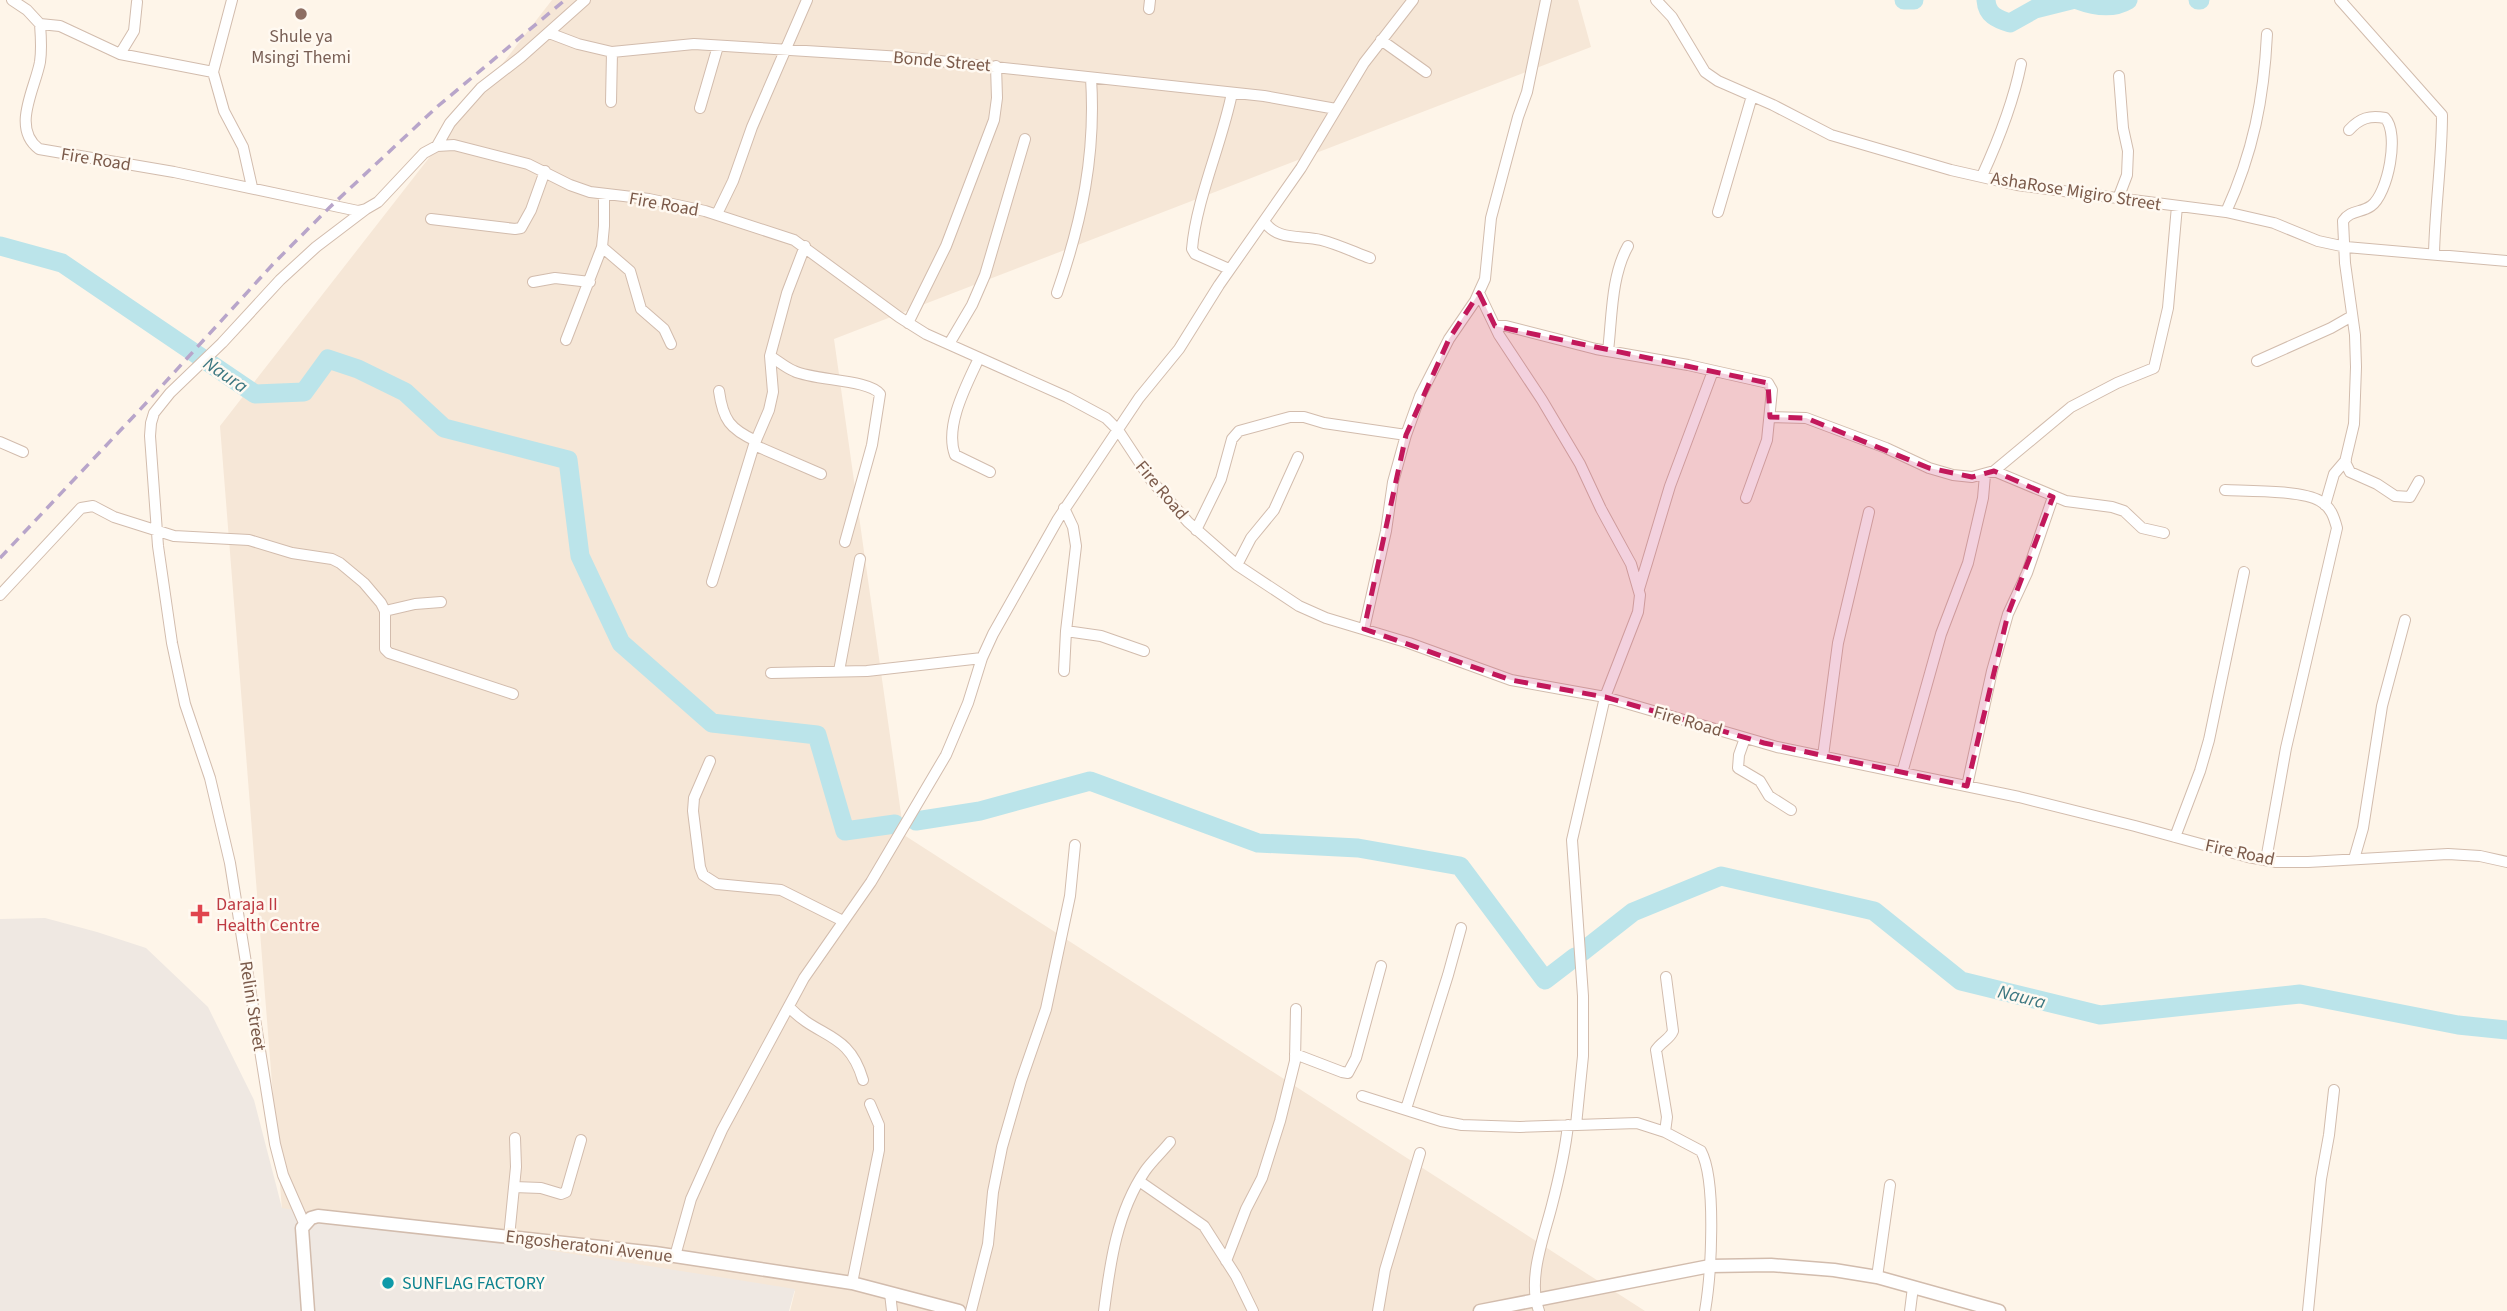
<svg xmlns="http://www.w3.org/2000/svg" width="2507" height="1311" font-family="'Source Sans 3',sans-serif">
<rect width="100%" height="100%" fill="#fef5e9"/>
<!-- residential -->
<path fill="#f6e7d7" d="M552,0h1026l13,47 -757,292 70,496 741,476h-855l5,-20 -513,-81 -62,-784z"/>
<!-- industrial -->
<path fill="#efe8e2" d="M45,918l52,14 49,16 62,59 46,93 28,108 513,81 -6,22h-789v-392z"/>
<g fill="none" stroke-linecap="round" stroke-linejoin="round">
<!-- river -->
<path stroke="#bbe4ea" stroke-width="19" d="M1904,0h10
M1986,0c1,15 11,19 24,23l25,-14 36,-9
M2078,0c16,6 35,9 50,0
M2198,0h2
M0,246l62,17 193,131 49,-2 24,-33 30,10 47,23 39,36 124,32 12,96 41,87 91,80 105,12 28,96 50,-7
M916,821l64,-10 110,-30 168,62 100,5 102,18 85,114 30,-23
M1582,952l51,-40 88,-36 153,35 87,70 139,34 200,-21 158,31 49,5"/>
<defs>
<path id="minor" d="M12,0l15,10 13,14c1,13 2,25 0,38 -5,27 -29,66 -1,87l135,23 184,39 8,-2 12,-7 46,-49 13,-7 17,-1 74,19 42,21 20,7 59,7 56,12 89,29 105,77 27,17 141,63 39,21 12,12 33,50 37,42 49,43 62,41 27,12 83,25 102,37 94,17 172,50 242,50 116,29 113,31 28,5h32l140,-8 32,2 27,6
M232,0l-19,72 11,39 19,36 9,40
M1656,0l16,17 33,55 13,9 55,24 58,30 120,35 66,15 209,27 48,11 44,18 28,6 161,14
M2340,0l102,115c0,46 -7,92 -8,139
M1149,9l1,-9
M40,24l20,2 60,28 93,18
M549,33l29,11 34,8 82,-8 208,13 362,39 72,13
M1381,40l45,32
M120,54l14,-23 3,-29
M2119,76l4,52 5,23 -1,24 -8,21
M611,102l1,-50
M700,108l18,-62
M2349,130c11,-12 21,-15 36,-12 15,15 3,76 -14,88 -10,7 -21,4 -28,15l2,42 10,72 1,32 -2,57 -9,38 5,10 27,12 18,12 15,1 9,-16
M437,146l13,-23 31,-35 40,-31 64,-57
M1982,176c17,-37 31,-72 39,-112
M1718,212l34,-116
M2226,212c27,-59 38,-114 41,-178
M717,214l16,-33 19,-54 55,-127
M431,219l84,10 6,-1 10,-18 14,-39
M1264,221c13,20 36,14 57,19 16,4 33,12 49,18
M602,247l28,24 11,38 23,20 7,15
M1229,269l-34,-15 -3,-5c4,-49 30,-106 40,-156
M533,282l22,-4 35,4
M1057,293c25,-72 39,-139 34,-215
M1479,293l20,42 43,65 38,64 21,45 30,55 9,31 -2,17 -33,85 -33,143 11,156v60l-7,69
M908,323l38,-77 48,-126 3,-22 -1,-32
M1495,326h11l90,23 92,16 80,18 4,7 -5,50 -21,58
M566,340l36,-93 2,-21v-32
M949,344l23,-39 13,-30 40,-136
M1608,351c4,-33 3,-75 20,-105
M770,356c8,5 16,12 24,15 21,10 74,8 86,23l-8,51 -27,97
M979,358c-12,26 -35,68 -24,97l35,17
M2257,361l74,-33 21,-12
M719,391c4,29 11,38 37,50
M1770,417l36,1 80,30 43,20 24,7 19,2 22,-6 77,-64 46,-24 37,-15 14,-60 9,-102
M0,442l23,10
M754,445l67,29
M1994,471l72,30 46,6 12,4 18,17 22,5
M2225,490c22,1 77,0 95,11 11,6 14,16 17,27l-51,220 -20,112
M2325,505l9,-31 12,-14
M1196,530l25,-51 11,-40 7,-8 51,-14h14l20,6 82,12
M1237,565l14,-27 23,-28 24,-53
M712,582l42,-137 15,-35 4,-18 -3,-36 17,-63 18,-47
M1639,589l31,-103 43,-115
M0,595l81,-87 12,-2 21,11 60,19 75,4 43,13 40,6 8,4 24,20 17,20 4,8v38l4,4 124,41
M385,611l30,-7 26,-2
M1364,629l22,-98 7,-49 13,-47 14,-39 29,-57 26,-38 10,-22 6,-61 27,-101 9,-25 19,-92
M1066,631l35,5 43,15
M839,671l21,-112
M1064,671l2,-40 10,-85 -3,-19 -9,-19
M771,673l96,-2 115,-13
M1745,738l-6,17 -1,13 22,13 9,15 22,14
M1823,756l15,-113 31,-131
M710,761l-16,37 -1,13 7,56 3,8 14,9 64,6 62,31
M1902,773l39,-139 27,-71 15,-65 2,-23
M1967,786l25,-115 16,-57 19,-41 26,-76
M2175,837l25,-66 9,-31 35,-168
M2354,859l9,-31 19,-122 23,-86
M789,1007c30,32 60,24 74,73
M1295,1054l47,18 6,1 8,-15 25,-92
M1362,1096l79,25 21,4 58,2 117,-4 28,9 36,19c16,30 10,125 4,160
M1406,1109l42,-134 13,-47
M1665,1132l2,-15 -11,-67c5,-8 14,-11 17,-19l-7,-54
M1139,1181l65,45 32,50 17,35
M514,1187l27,1 20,6 5,-2 15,-52
M304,1223l-21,-48 -8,-31 -45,-281 -20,-85 -25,-74 -13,-61 -14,-97 -8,-110 1,-13 3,-10 16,-20 52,-50 58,-63 36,-33 50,-38
M509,1237l7,-70 -1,-29
M675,1256l16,-57 31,-69 82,-152 67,-96 75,-127 22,-52 14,-45 11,-24 65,-115 81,-121 40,-49 40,-64 82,-117 63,-105 49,-63
M1226,1261l20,-52 16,-31 18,-57 15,-60 1,-52
M1877,1277l13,-92
M852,1283l27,-133v-25l-9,-21
M890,1293l2,18
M971,1311l17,-67 5,-52 9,-45 19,-66 25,-72 24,-113 5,-51
M1104,1311c6,-48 13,-99 41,-140 7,-10 17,-19 25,-29
M1378,1311l7,-41 35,-117
M1539,1311c-12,-32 5,-74 13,-106 7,-27 13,-53 16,-80
M1910,1311l3,-24
M2308,1311l13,-132 8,-44 5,-45"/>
<path id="tertiary" d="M308,1311l-6,-83 9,-10 7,-2 337,37 197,30 107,28
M1480,1311l230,-45 61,-1 63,5 43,7 122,34"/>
</defs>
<!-- minor casing -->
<use href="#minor" stroke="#d2bcad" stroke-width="12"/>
<!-- tertiary casing -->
<use href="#tertiary" stroke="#d2bcad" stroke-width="15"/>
<!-- minor -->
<use href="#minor" stroke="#fff" stroke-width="10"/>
<!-- tertiary -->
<use href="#tertiary" stroke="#fff" stroke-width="12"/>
<!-- rail -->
<path stroke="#b8a5ca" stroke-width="3.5" stroke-dasharray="10 7" stroke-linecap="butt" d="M0,558l149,-158 125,-137 56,-56 108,-101 127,-106"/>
</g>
<!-- marked area -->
<path fill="#c2185b" fill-opacity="0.2" stroke="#c2185b" stroke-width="5" stroke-dasharray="14 9" stroke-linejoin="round" d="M1479,293l16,33 273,57 2,34 36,1 123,50 43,9 22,-6 59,26 -45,117 -41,172 -203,-43 -159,-46 -94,-17 -147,-51 42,-194 43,-96z"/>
<!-- markers -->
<circle fill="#8d6e63" stroke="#fff9f1" stroke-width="2.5" cx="301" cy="14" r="7"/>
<path fill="#e0444e" stroke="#fff9f1" stroke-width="2.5" d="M196.5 903.5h7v7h7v7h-7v7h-7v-7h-7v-7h7z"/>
<circle fill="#0f9aa8" stroke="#fff9f1" stroke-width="2.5" cx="388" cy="1283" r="7"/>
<g text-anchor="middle" stroke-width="5" stroke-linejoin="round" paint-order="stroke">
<!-- education labels -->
<g font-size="18" fill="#785e54" stroke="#fff9f1">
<text x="301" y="42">Shule ya<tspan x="301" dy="21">Msingi Themi</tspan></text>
</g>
<!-- street labels -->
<g font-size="18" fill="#7b5a4a" stroke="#fff9f1">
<text transform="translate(942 61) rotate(5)" y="6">Bonde Street</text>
<text transform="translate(96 159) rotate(9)" y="6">Fire Road</text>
<text transform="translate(2076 191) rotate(9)" y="6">AshaRose Migiro Street</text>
<text transform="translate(664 204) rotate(10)" y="6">Fire Road</text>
<text transform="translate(1162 490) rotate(50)" y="6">Fire Road</text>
<text transform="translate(1688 721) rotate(16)" y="6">Fire Road</text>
<text transform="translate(2240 852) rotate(12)" y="6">Fire Road</text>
<text transform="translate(253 1006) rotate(81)" y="6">Relini Street</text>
<text transform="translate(589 1246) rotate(7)" y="6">Engosheratoni Avenue</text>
</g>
<!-- health labels -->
<g font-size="18" fill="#be3a42" stroke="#fff9f1" text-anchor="start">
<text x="216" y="910">Daraja II<tspan x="216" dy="21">Health Centre</tspan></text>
</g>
<!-- culture labels -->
<g font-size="18" fill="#0d838f" stroke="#fff9f1" text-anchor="start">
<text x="402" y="1289">SUNFLAG FACTORY</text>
</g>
<!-- water labels -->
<g font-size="19" font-style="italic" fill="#3c7781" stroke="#fff9f1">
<text transform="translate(226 374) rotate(34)" y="7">Naura</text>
<text transform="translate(2022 996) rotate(14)" y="7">Naura</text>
</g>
</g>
</svg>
